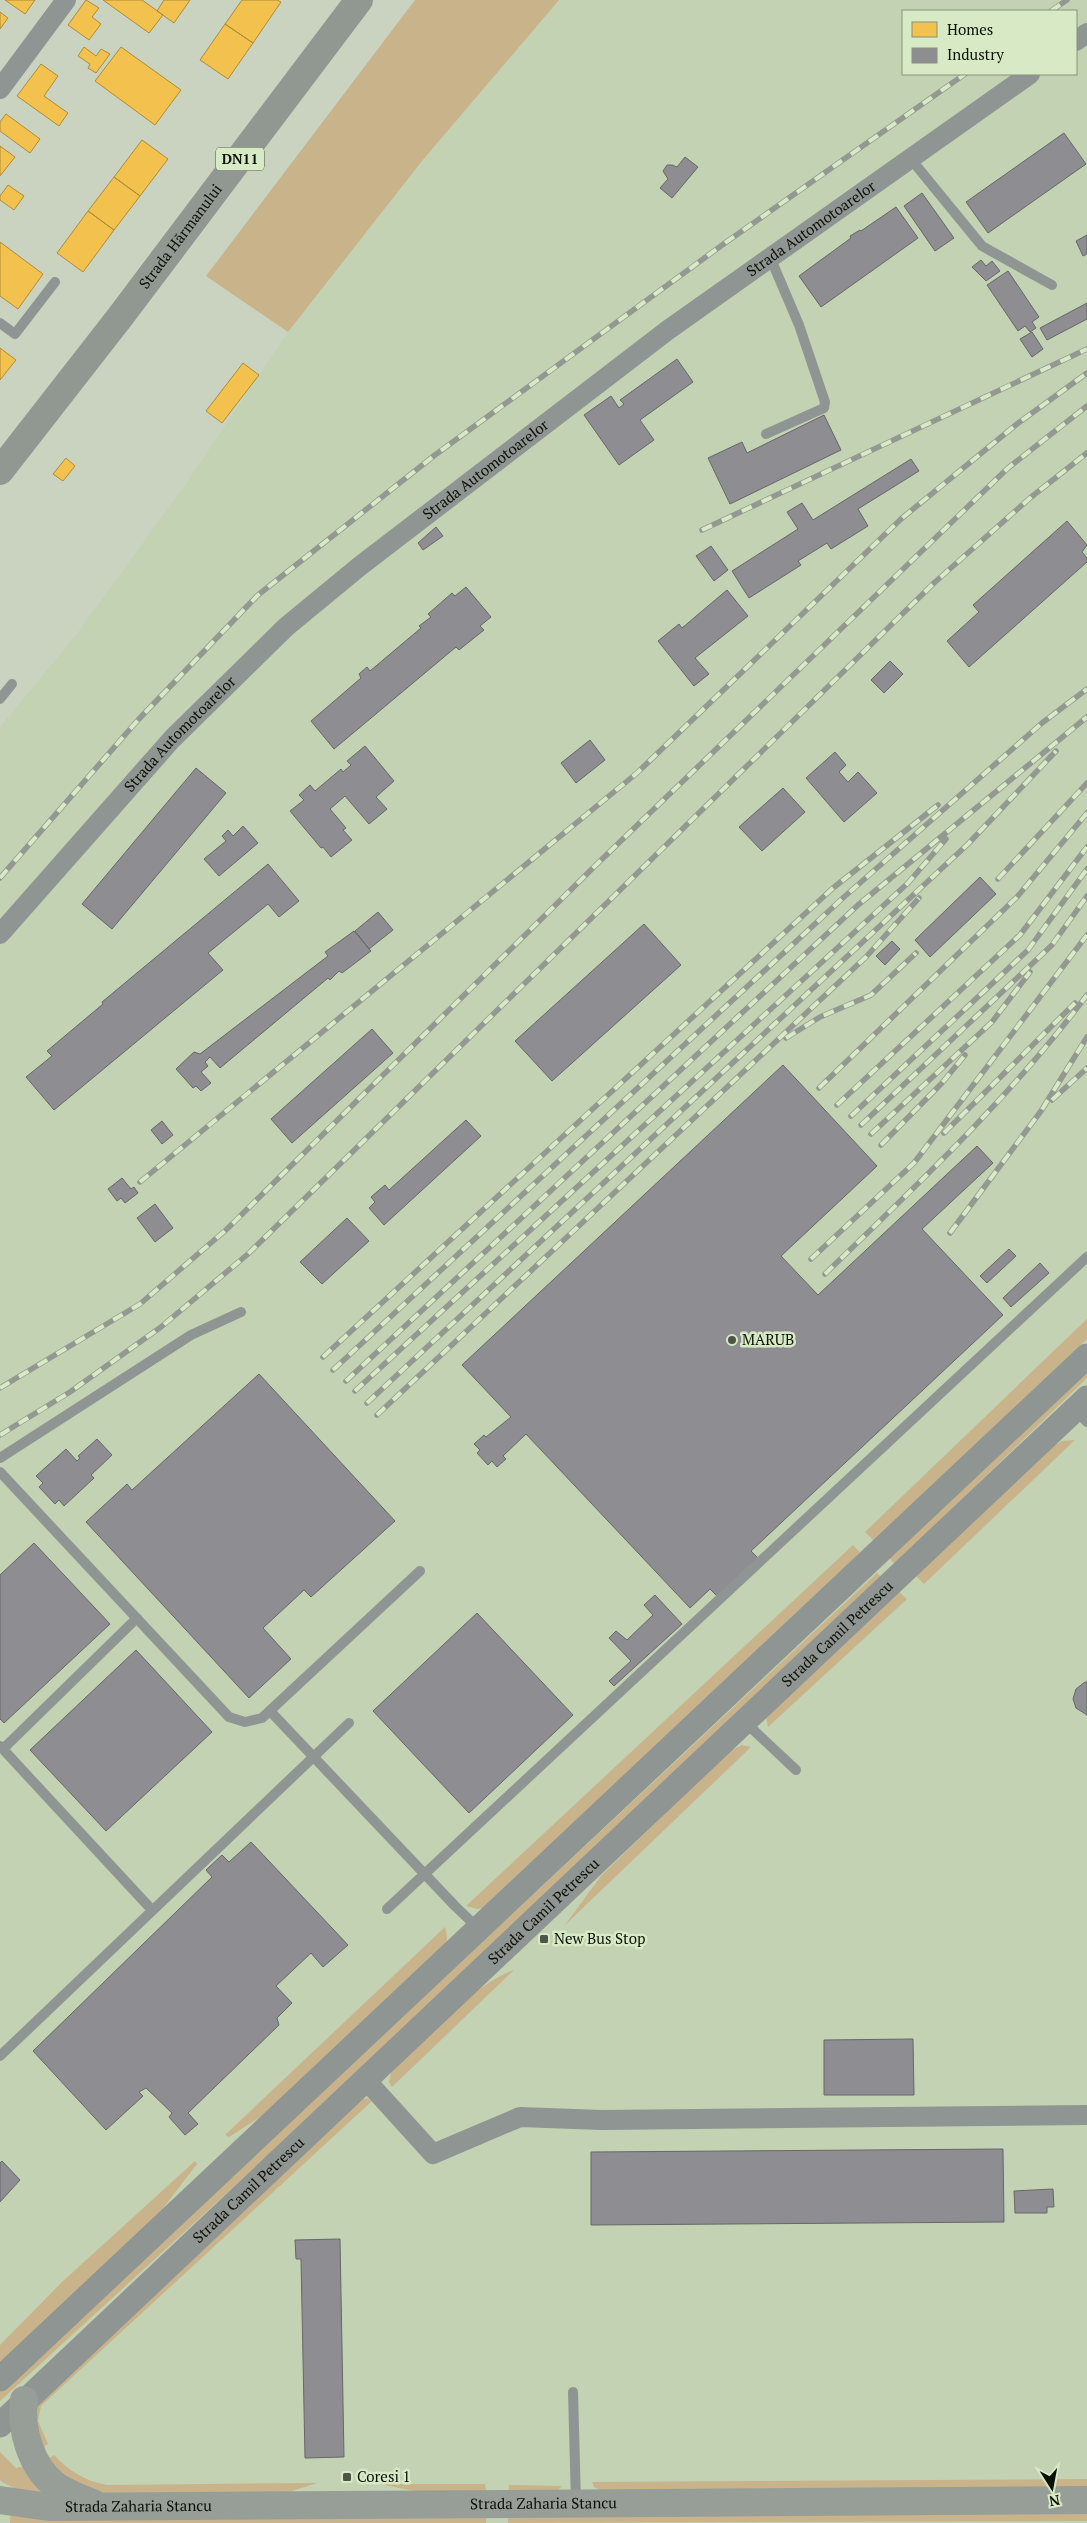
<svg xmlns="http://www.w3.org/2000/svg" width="1087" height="2523" font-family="'PT Serif',serif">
<rect width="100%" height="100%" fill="#cad3c0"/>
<!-- built -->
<path fill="#c2d2b2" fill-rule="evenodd" d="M553,0h534v2523h-1087v-1796l76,-92 109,-150 103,-153 120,-154zM903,11h173v63h-173z"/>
<!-- green -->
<path fill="#c9b38b" d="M415,0h144l-137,161 -134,171 -82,-56z
M1087,1319v20l-210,205 -12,-12z
M1087,1366v12l-192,186 -7,-7z
M1075,1440l-151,144 -8,-8 129,-125 17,-10z
M853,1545l11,12 -373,349 -13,3 -12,-3z
M877,1573l7,7 -559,523 -325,298v-9l89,-87 233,-213z
M898,1591l9,8 -139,128 -2,-10z
M742,1745l9,2 -186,178 36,-49 127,-124z
M445,1927l2,10 -1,13 -152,145 -65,42 -4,-2z
M514,1970l-122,117 -3,-5 2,-9c33,-32 80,-88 123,-103z
M367,2098l5,3 -331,305 -3,15 10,23 -5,3 -4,-7 -3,-36 327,-305z
M195,2161l2,3 -50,65 -147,135v-19l62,-63z
M0,2452l16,16 9,-2 27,31 -29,-4 -21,-11 -2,-2z
M54,2455c15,16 31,26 53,30l210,-2 -31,10 -177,3 -40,-17 -12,-9 -9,-11z
M1087,2479v11l-485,1 -8,-4 -2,-5z
M387,2484h98l2,13 -63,-4 -39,-8z
M509,2485l53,1 -5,5 -49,7z
M11,2508l475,5v10h-476z
M1087,2511v10l-579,2v-10z"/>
<!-- homes -->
<path fill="#f2c14e" stroke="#ad8c38" d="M5,0h30l-10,14z
M86,0l13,8 -7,9 9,7 -12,16 -21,-15z
M103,0h39l21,15 -14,18z
M164,0h26l-16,23 -17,-12z
M242,0h35l4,2 -28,41 -28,-19z
M0,12l8,6 -8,11z
M225,24l28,19 -25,36 -28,-19z
M84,47l12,9 5,-7 9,5 -14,19 -8,-5 2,-4 -12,-8z
M121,47l60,43 -26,35 -60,-44z
M41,64l17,12 -14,20 24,17 -9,13 -42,-30z
M6,114l34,25 -10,14 -30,-22v-9z
M142,140l26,19 -28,37 -26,-19z
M0,146l15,11 -15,19z
M114,177l26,19 -26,34 -26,-19z
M8,185l16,11 -10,14 -14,-10v-4z
M88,211l26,19 -31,42 -26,-19z
M0,242l43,32 -25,35 -18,-13z
M0,348l16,12 -16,20z
M243,363l16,12 -37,48 -16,-12z
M66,458l9,8 -12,15 -10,-7z"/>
<!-- industry -->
<path fill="#8d8d92" stroke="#666868" d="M1064,133l22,31 -98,69 -22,-31z
M685,157l13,10 -26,31 -12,-10 8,-9 -5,-8 4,-6h5l5,2z
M922,193l32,45 -19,13 -31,-45z
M896,207l22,31 -97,69 -22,-31 52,-38 -1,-2 10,-6 1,1z
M1087,235v19l-4,2 -7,-15z
M981,260l5,6 6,-5 8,10 -14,10 -14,-14z
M1008,271l31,46 -7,5 4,6 -6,4 -5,-6 -7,5 -31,-46z
M1087,303v16l-40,21 -7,-12z
M1032,332l11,17 -11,8 -12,-18z
M677,359l16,23 -53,38 14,20 -35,25 -35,-50 27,-19 8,12 5,-4 -4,-4z
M824,415l17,35 -111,54 -22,-46 34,-16 5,11z
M911,459l8,12 -61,38 10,17 -37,23 -4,-6 -29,18 3,4 -52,33 -17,-27 66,-42 -11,-17 15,-9 11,17z
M1067,521l20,24 -5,7 5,6v4l-118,105 -22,-26 32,-29 -6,-7z
M436,527l7,9 -20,14 -5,-7z
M711,546l17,24 -14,11 -18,-25z
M466,587l25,30 -11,9 4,4 -25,20 -3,-3 -122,102 -23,-28 50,-43 -2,-4 8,-7 3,4 51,-43 -2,-2 12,-9 -3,-3 24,-21 3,3z
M727,590l21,26 -53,42 14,16 -15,12 -36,-45 21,-17 3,4z
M890,661l13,13 -19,19 -13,-13z
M590,740l15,20 -29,23 -15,-20z
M365,746l29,35 -18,16 11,12 -18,15 -24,-28 -15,13 16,19 -3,2 9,10 -21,17 -8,-10 -2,1 -31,-37 14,-11 -5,-5 11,-10 5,6 26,-22 2,3 8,-7 -4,-4z
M835,752l11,13 -7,7 9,10 10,-10 19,21 -33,29 -38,-44z
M196,768l30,25 -114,136 -30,-25z
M783,788l22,24 -43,39 -23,-24z
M243,826l15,17 -39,33 -15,-17 22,-18 -4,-5 6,-6 5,6z
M268,864l31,37 -20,16 -11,-13 -60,49 15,17 -169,140 -28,-33 26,-21 -5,-5 56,-47 -1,-2z
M980,877l16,17 -66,63 -15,-17z
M378,912l15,18 -24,19 -14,-18z
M644,924l37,41 -129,116 -37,-40z
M354,931l17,20 -29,22 -3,-2 -9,9 -2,-2 -108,90 -10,-11 -5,5 3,4 -7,6 10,11 -10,8 -5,-5 -3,2 -17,-19 18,-17 6,2 128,-98 -3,-4z
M892,941l8,8 -15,16 -9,-9z
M372,1029l21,24 -101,90 -21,-24z
M783,1065l94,101 -96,90 37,39 159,-149 16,17 -71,66 81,86 -252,236 7,7 -41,38 -7,-7 -20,19 -164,-174 -23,22 3,3 -9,8 -5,-6 -4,4 -11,-12 3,-3 -6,-6 10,-9 2,2 25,-20 -49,-52z
M466,1120l15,16 -97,89 -15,-17 6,-6 -4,-5 14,-12 4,5z
M162,1121l11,14 -11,9 -11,-14z
M122,1178l9,11 3,-2 4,6 -13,10 -4,-5 -4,3 -9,-12z
M155,1204l18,24 -18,14 -18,-24z
M347,1218l22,23 -47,43 -22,-22z
M1009,1249l7,7 -29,27 -7,-7z
M1040,1263l9,10 -38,34 -8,-9z
M259,1374l136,147 -84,76 -7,-7 -41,38 28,31 -42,39 -163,-176 41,-38 5,6z
M97,1439l15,16 -21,20 3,3 -30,28 -5,-6 -4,4 -16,-17 4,-4 -7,-7 30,-27 11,12 3,-3 -2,-2z
M34,1543l76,81 -106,99 -4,-4v-144z
M655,1595l27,29 -68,62 -5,-5 22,-20 -22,-23 7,-7 11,9 26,-25 -9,-10z
M477,1613l96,102 -104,98 -96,-102z
M136,1650l76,82 -106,99 -76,-81z
M1085,1682h2v33l-11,-7 -3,-9 3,-10z
M251,1842l97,103 -25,22 -12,-14 -35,33 16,17 -15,15 2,7 -91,88 10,11 -13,11 -16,-18 3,-4 -26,-25 -7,4 4,4 -37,34 -73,-79 179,-174 -6,-7 16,-15 7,7z
M913,2039l1,56h-90v-55z
M1003,2149l1,73 -413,3v-73z
M2,2161l18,19 -20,22v-39z
M1053,2189l1,18h-7v6h-32l-1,-22z
M340,2239l4,218 -39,1 -4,-199h-5l-1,-19z"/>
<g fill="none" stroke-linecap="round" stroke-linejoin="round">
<!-- service -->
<path stroke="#8f9593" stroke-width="10" d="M910,158l72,88 70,39
M0,323l15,11 40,-52
M766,434l58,-26 1,-6 -26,-77 -29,-68
M0,699l12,-15
M1075,1410l12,12
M0,1458l191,-123 50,-23
M0,1472l229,245 16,5 17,-4 158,-147
M270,1711l185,195 24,23
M745,1722l51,48
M0,1746l152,164
M3,1749l134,-131
M387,1909l700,-652
M0,2056l349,-333
M573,2392l3,110"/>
<!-- minor -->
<g stroke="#8f9593" stroke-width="20">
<path d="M1076,41l11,-8"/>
<path d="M0,89l66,-89"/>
<path id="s1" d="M0,934l172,-195 114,-112 74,-61 308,-236 362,-256"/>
<path d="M365,2079l68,75 87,-37 82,3 485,-5"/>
</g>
<!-- tertiary -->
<g stroke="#8f9593" stroke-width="25">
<path d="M0,2379l1087,-1023"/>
<path id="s2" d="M0,2425l1087,-1027"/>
</g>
<!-- secondary -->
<g stroke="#979d97" stroke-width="28">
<path d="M24,2400c-4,29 7,67 31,85 11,8 25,13 38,18"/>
<path id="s3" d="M0,2500l49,7 1038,-7"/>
</g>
<!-- primary -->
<path stroke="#909891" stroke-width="28" id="s4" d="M0,471l120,-154 239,-317"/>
<defs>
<path id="rail" d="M1051,11l16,-11
M702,530l385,-181
M0,878l138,-158 120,-125 177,-140 290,-212 240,-169
M998,879l89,-96
M786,1038l34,-21 51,-22 45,-42
M819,1088l198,-191 70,-84
M1052,1100l35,-32
M837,1105l183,-170 67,-88
M851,1116l177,-166 59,-81
M861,1125l191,-180 35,-49
M944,1133l131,-130
M871,1134l121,-112 38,-50
M881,1145l61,-62 23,-28
M140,1182l497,-409 264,-254 116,-95 70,-51
M950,1233l91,-122 46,-74
M811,1259l103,-96 173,-228
M825,1274c92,-89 185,-176 262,-279
M323,1357l510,-469 105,-83
M333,1370l511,-473 198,-174 45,-34
M346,1381l512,-476 229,-188
M0,1388l140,-84 87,-75 371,-366 410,-395 79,-62
M355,1391l553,-508 38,-44
M367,1403l601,-559 88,-93
M377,1415l489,-458 53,-59
M0,1435l70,-43 91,-65 87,-73 686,-671 96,-85 57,-45"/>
</defs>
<!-- rail casing -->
<use href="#rail" stroke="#939890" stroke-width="5.5"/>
<!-- rail -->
<use href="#rail" stroke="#d7e9c5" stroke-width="4" stroke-dasharray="11" stroke-linecap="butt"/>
</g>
<!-- markers -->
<g fill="#4e5547" stroke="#d7e9c5" stroke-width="2">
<circle cx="732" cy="1340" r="5"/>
<rect x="539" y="1934" width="10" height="10" rx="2.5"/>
<rect x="342" y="2472" width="10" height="10" rx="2.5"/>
</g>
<g text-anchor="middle" stroke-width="5" stroke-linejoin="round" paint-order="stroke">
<!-- shield labels -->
<rect fill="#d7e9c5" stroke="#49523f" stroke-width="1" x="216" y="147.5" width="48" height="23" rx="4"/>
<g font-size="14" font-weight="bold" fill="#0c1106">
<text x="240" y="164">DN11</text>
</g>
<!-- street labels -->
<g font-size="15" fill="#0c1106" stroke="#d7e9c5">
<text dy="5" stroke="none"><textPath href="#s1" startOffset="1079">Strada Automotoarelor</textPath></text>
<text dy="5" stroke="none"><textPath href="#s4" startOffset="296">Strada Hărmanului</textPath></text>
<text dy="5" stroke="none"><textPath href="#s1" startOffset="674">Strada Automotoarelor</textPath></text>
<text dy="5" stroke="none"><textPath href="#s1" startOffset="269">Strada Automotoarelor</textPath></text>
<text dy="5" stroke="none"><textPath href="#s2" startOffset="1152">Strada Camil Petrescu</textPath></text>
<text dy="5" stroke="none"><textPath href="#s2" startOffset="748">Strada Camil Petrescu</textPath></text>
<text dy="5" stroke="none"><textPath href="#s2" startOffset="342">Strada Camil Petrescu</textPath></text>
<text dy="5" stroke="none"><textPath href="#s3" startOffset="544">Strada Zaharia Stancu</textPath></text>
<text dy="5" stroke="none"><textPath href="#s3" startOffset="139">Strada Zaharia Stancu</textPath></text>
</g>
<!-- poi labels -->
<g font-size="15" fill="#0c1106" stroke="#d7e9c5" text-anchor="start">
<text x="742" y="1345">MARUB</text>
<text x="554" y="1944">New Bus Stop</text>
<text x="357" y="2482">Coresi 1</text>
</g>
</g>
<!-- legend -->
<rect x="902" y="10" width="175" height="65" fill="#d7e9c5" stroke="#869379"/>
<rect x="912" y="22" width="25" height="15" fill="#f2c14e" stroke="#869379"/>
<text x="947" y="35" font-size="15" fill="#0c1106">Homes</text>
<rect x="912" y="48" width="25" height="15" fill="#8d8d92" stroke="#869379"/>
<text x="947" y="60" font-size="15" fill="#0c1106">Industry</text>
<!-- north arrow -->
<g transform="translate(1052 2488) rotate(169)" stroke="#d7e9c5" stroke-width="4" paint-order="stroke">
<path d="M0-4L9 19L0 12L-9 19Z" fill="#0c1106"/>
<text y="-8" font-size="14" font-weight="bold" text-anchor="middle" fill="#0c1106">N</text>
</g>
</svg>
